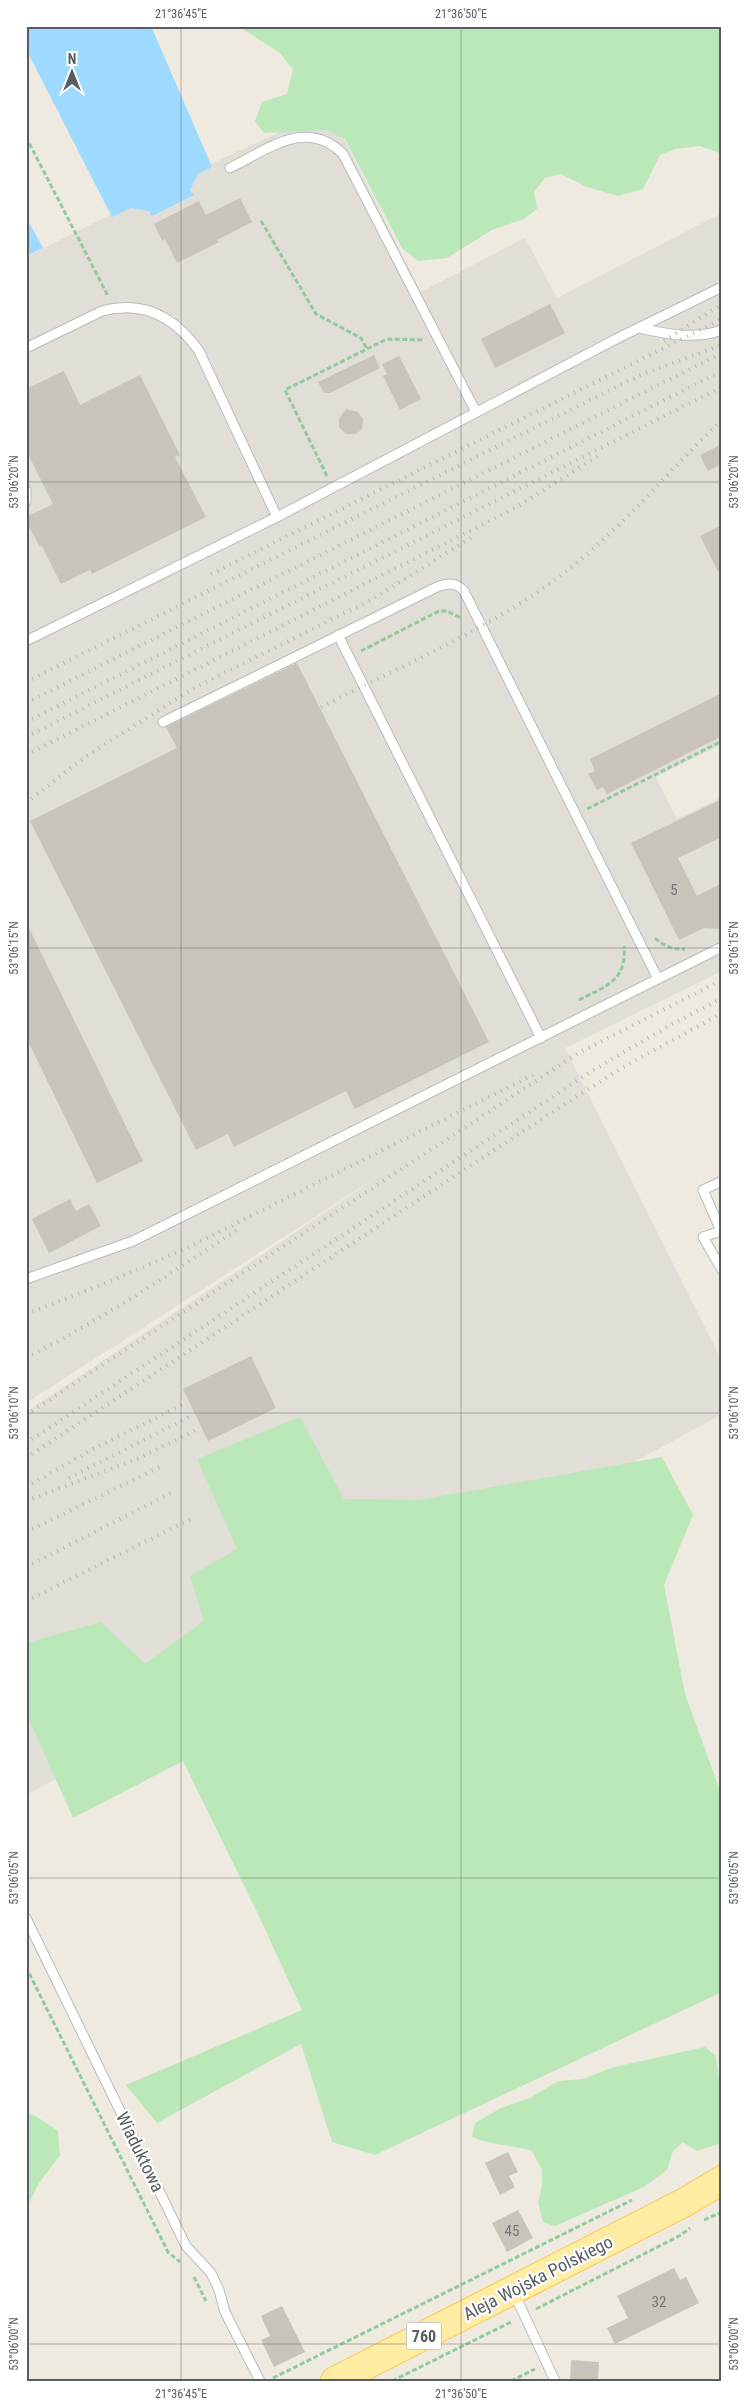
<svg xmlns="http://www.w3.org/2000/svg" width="748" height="2407" font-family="'Roboto Condensed',sans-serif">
<rect width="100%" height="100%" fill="#eeeadf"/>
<!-- industrial -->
<path fill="#e1ddd7" d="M329,109l92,183 104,-54 32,60 165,-85v531l-66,33 21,42 45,-22v174l-157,77 157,313v53l-696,381v-383l376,-251 -376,242v-1146l102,-51 19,3 3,4 42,-21 -3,-6 7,-15z"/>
<!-- green -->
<path fill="#bbe8b9" d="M238,26h484v128l-22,-8 -25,3 -15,6 -17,34 -25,7 -31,-9 -26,-13 -16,4 -11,14 3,17 -13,10 -32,11 -45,28 -29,3 -16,-13 -57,-109 -18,-9 -63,3 -9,-12 7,-19 25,-8 6,-24 -13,-17z
M300,1417l44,82 75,1 243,-43 31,58 -29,70 21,109 37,102v196l-347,163 -43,-13 -31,-98 -144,79 -31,-38 176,-75 -44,-96 -75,-153 -110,57 -47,-106v-69l75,-21 44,42 59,-43 -14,-45 47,-27 -40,-90z
M705,2047l11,9 3,23 3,2v62l-25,8 -14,-9 -10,9 -6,19 -23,17 -89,39 -12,-4 -5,-19 4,-17v-16l-10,-19c-20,-6 -41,-6 -60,-14l3,-14 26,-15 29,-10 28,-17 25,-2 31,-12z
M26,2113l8,2 24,16 2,24 -21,28 -13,26z"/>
<!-- water -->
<path fill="#9ed9ff" d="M26,26h125l61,141 -14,7 -8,16 4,5 -42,21 -3,-5 -18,-3 -19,9 -86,-168z
M26,217l17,31 -17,8z"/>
<!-- building -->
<path fill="#c8c4bc" d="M240,198l12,24 -35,18 2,2 -42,21 -12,-24 -3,2 -8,-17 45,-23 7,14z
M550,304l15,29 -70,35 -14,-29z
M374,355l6,13 -50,25h-6l-6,-11z
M399,356l22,43 -21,11 -17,-34 4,-2 -5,-10z
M64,371l16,34 60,-30 40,80 -5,2 31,60 -114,57 -2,-4 -29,14 -19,-38 -2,1 -14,-26v-4l27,-13 -27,-54v-61z
M346,409l12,3 5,7 -1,10 -6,5h-10l-7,-7v-8z
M722,444v20l-14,7 -8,-16z
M722,525v54l-22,-43z
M297,663l192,379 -134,67 -9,-18 -112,56 -6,-13 -32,16 -166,-329 147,-73 -11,-21z
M722,693v43l-115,58 -4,-7 -6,3 -9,-16 7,-3 -5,-12z
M722,799v38l-44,21 19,38 25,-13v46l-18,-1 -25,12 -48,-97z
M26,922l117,239 -46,22 -71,-146z
M70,1199l6,12 13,-7 12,22 -52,27 -17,-34z
M251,1356l25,52 -68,33 -25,-52z
M508,2152l10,20 -9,4 6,11 -15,8 -15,-32z
M518,2210l15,28 -26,14 -15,-29z
M674,2268l6,12 6,-3 13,26 -84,41 -8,-16 21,-10 -11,-22z
M282,2306l23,46 -31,15 -13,-27 9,-4 -9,-20z
M571,2360l28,2 -1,19h-28z"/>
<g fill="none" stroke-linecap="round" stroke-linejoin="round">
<defs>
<path id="service" d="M230,168c37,-18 76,-51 113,-14l133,258
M639,328c27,6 56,12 83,2
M26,348l76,-37c41,-11 73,6 97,40l78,166
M26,490v11
M338,635l203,403
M26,641l251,-124 339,-178 106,-52
M163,722l274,-135c11,-4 19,-5 27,4l194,388
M722,1181l-19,9 18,41 -18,6 19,33
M26,1279l107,-38 589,-294
M26,1918l160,328 25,27 8,17 6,22 35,69
M514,2293l41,88"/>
<path id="primary" d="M335,2381l352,-180 35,-21"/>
</defs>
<!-- service casing -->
<use href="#service" stroke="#b8bbc1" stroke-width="11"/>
<!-- primary casing -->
<use href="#primary" stroke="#ffc447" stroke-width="30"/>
<!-- path -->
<path stroke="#91ca9f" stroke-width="3" stroke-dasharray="5 2.5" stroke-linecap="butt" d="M26,137l82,159
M261,221l55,93 45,24 6,11
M327,476l-42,-86 102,-51 36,1
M361,651l78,-40h8l14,7
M587,809l135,-68
M655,938c9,8 18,12 30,11
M579,1000c27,-14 48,-19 45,-54
M26,1967l142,285 12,10
M704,2220l18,-8
M194,2277l12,24
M536,2309l145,-74 9,-7
M273,2378l359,-178
M392,2381l121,-60
M511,2381l24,-12"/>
<!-- service -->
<use href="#service" stroke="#fff" stroke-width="9"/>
<!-- primary -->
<use href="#primary" stroke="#ffeca3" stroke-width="28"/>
<!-- rail -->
<path stroke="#b4b5b6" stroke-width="4" stroke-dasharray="1 6" stroke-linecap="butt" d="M664,341l58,-37
M211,574l511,-255
M26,682l578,-289 39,-19 79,-29
M26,703l696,-350
M321,707c82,-42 169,-78 243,-134 58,-44 104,-102 158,-153
M26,722l696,-351
M26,737l696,-350
M26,755l489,-247 83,-52
M26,803l59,-46 109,-69 177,-88 103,-64
M26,1314l83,-32 80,-35 344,-172
M26,1358c75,-38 144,-84 214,-130
M26,1415l554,-363 142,-72
M26,1443l569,-374 72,-42 55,-29
M26,1458l514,-338 80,-51 102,-56
M69,1478l122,-62
M26,1487l67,-38 93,-46
M26,1501l113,-43 59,-29
M26,1532l136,-66
M26,1567l149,-76
M26,1601l167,-83"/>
</g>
<!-- ticks -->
<path fill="none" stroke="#585d63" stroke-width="1" stroke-opacity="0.45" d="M181,26v2355M461,26v2355M26,482h696M26,948h696M26,1413h696M26,1878h696M26,2344h696"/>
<g text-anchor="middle" stroke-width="4.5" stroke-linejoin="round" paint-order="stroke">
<!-- number labels -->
<g font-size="15" fill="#747779">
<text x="674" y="895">5</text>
<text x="512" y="2236">45</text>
<text x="659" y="2307">32</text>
</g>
<!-- shield labels -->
<rect fill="#fff" stroke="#8a8e92" stroke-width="1" x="406.5" y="2322.5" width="35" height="27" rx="4"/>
<g font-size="16" font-weight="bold" fill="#585d63">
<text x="424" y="2342">760</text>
</g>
<!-- street labels -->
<g font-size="18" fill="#585d63" stroke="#fff">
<text transform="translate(140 2152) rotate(64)" y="6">Wiaduktowa</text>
<text transform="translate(538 2278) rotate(-27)" y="6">Aleja Wojska Polskiego</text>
</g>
</g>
<!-- border -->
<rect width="748" height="2407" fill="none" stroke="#ffffff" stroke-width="55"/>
<!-- north arrow -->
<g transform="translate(72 72)" stroke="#ffffff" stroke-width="4" paint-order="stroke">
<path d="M0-4L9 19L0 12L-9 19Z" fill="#585d63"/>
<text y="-8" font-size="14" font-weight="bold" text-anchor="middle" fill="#585d63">N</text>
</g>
<rect x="28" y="28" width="692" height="2352" fill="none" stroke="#585d63" stroke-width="2"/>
<g font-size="12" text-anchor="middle" fill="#585d63">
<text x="181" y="18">21°36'45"E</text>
<text x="461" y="18">21°36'50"E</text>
<text transform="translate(14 482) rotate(-90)" y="4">53°06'20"N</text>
<text transform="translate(734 482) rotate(-90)" y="4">53°06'20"N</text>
<text transform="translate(14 948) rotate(-90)" y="4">53°06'15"N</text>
<text transform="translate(734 948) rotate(-90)" y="4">53°06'15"N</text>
<text transform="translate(14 1413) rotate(-90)" y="4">53°06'10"N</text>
<text transform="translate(734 1413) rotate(-90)" y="4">53°06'10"N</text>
<text transform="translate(14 1878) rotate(-90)" y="4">53°06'05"N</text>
<text transform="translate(734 1878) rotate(-90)" y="4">53°06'05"N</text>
<text transform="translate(14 2344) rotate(-90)" y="4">53°06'00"N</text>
<text transform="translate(734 2344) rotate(-90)" y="4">53°06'00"N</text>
<text x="181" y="2398">21°36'45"E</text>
<text x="461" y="2398">21°36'50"E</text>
</g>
</svg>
